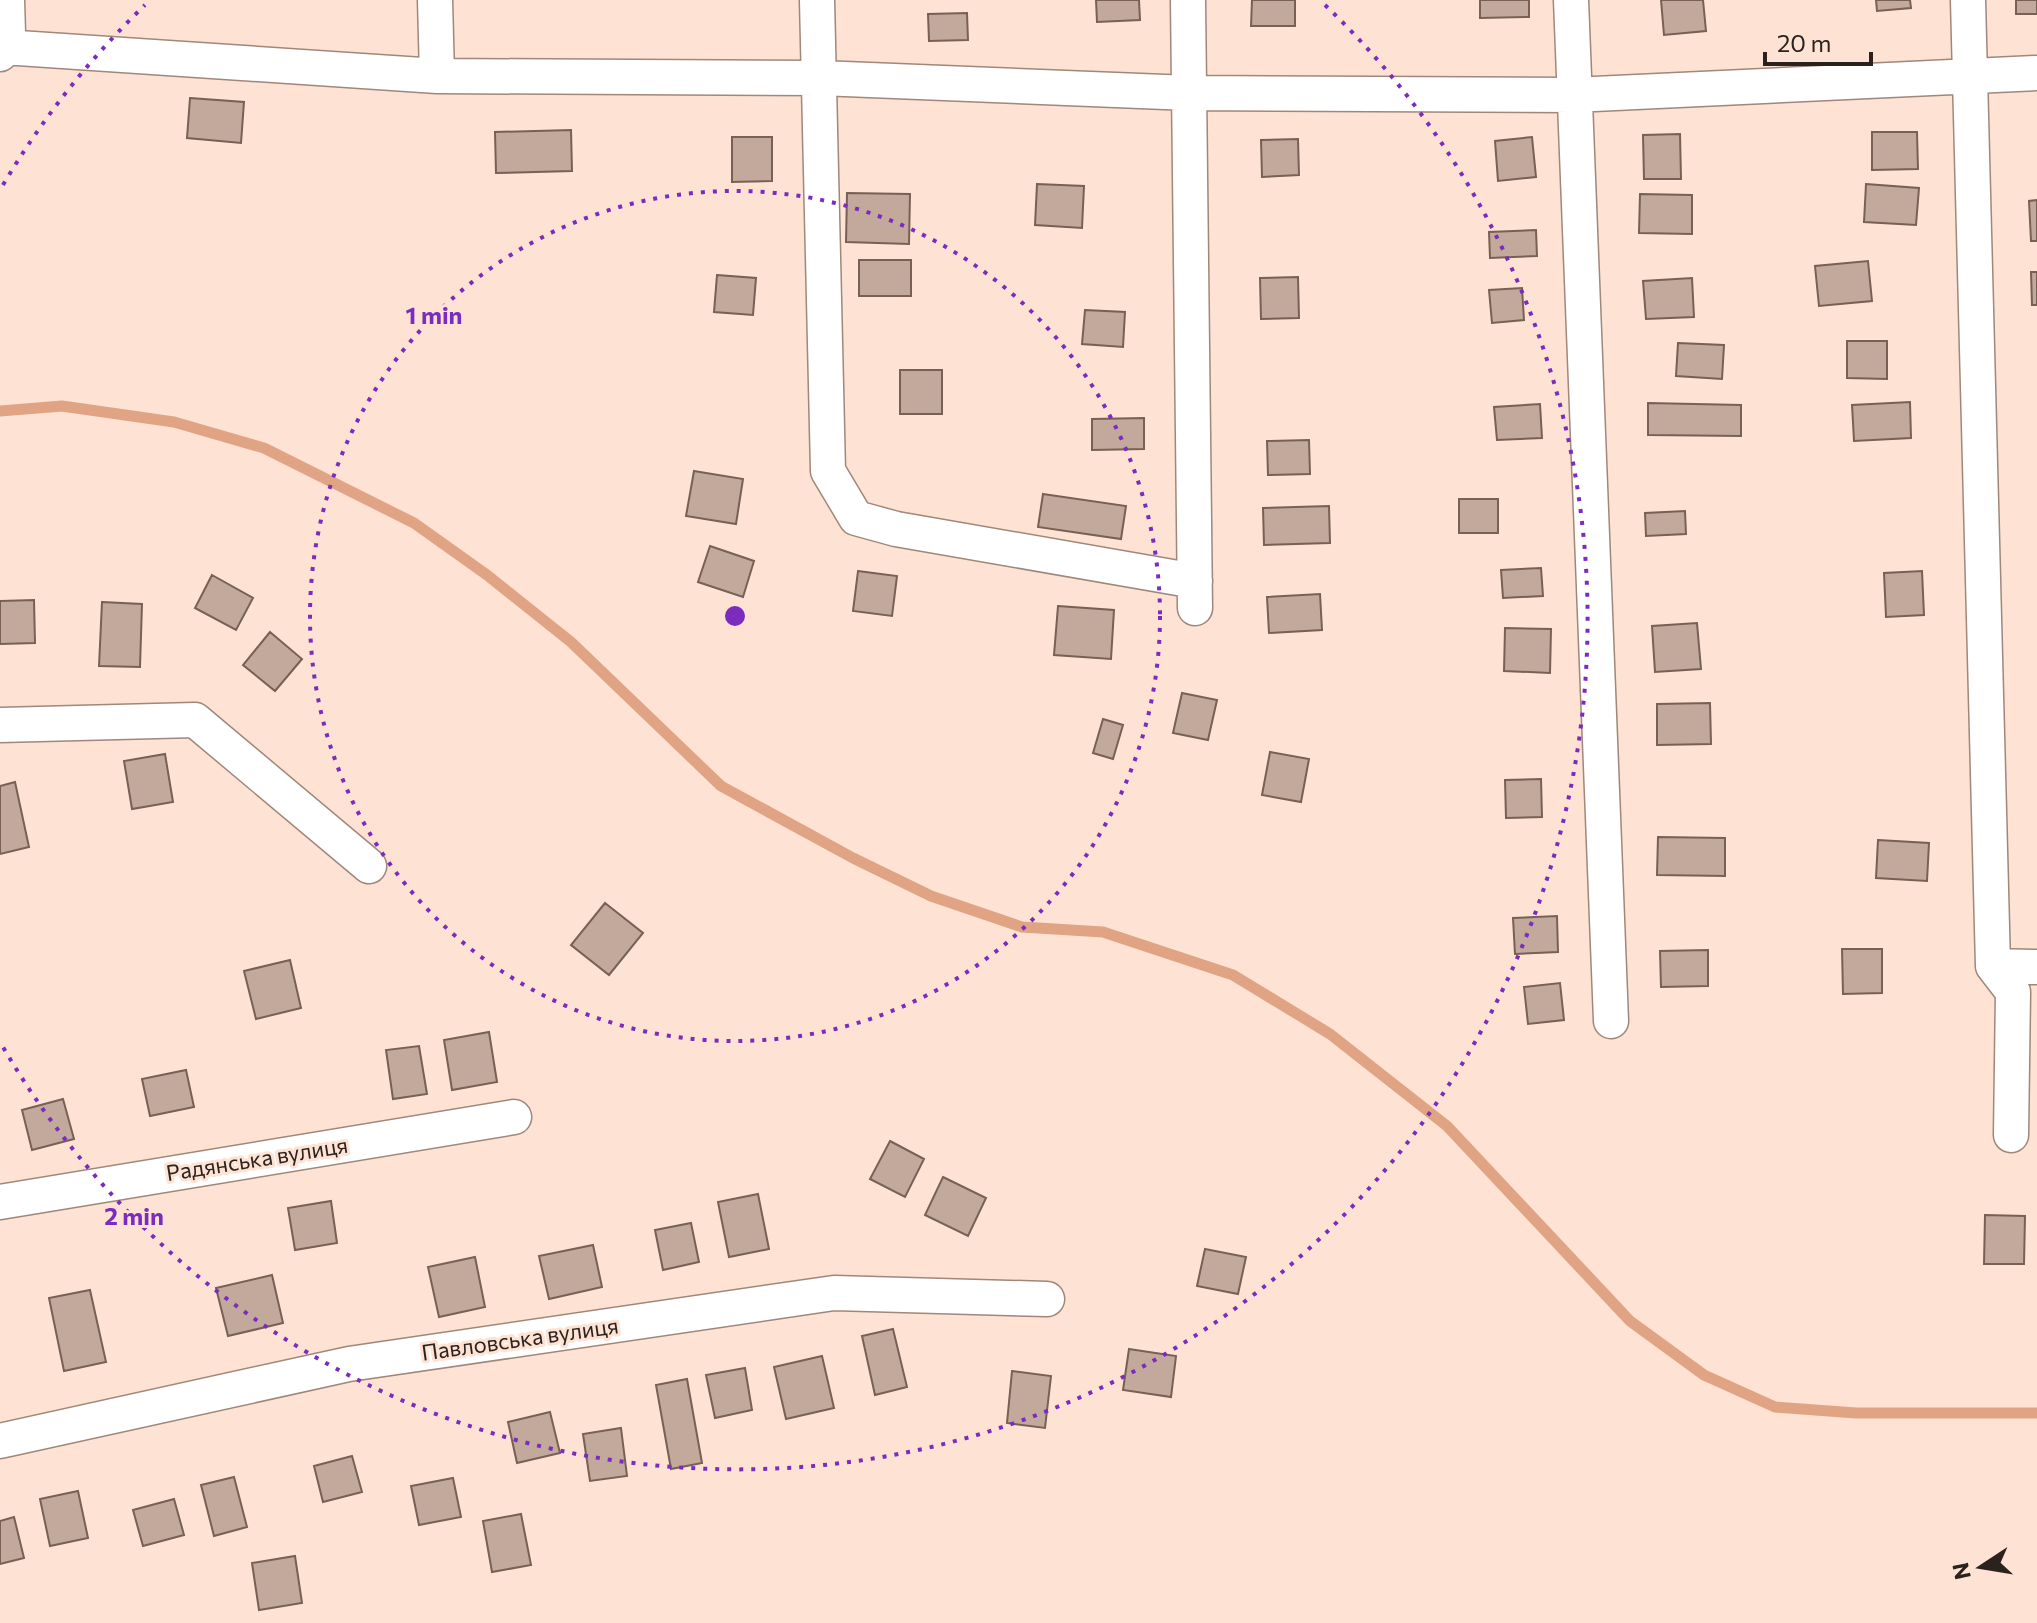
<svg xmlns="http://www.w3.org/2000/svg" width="2037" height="1623" font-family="Commissioner,sans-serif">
<rect width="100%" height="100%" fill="#fee3d5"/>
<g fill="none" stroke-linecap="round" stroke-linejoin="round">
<!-- stream -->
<path stroke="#e0a484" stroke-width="11" d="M0,411l62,-5 112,16 90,26 150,75 73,52 84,67 150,144 132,72 78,38 91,31 81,5 130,43 97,59 117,92 183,195 74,54 71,32 81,6h181"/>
</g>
<!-- building -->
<path fill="#c2a99b" stroke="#776054" stroke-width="2" d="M1096,0h43l1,20 -43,2z
M1252,0h43v26h-44z
M1480,0h49v17l-49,1z
M1661,0h42l3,31 -42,4z
M1876,0h34l1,8 -34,3z
M2016,0h21v14h-21z
M967,13l1,27 -39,1 -1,-27z
M190,98l54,4 -3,41 -54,-5z
M571,130l1,41 -76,2 -1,-41z
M1872,132h45l1,37 -46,1z
M1680,134l1,45h-37l-1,-44z
M732,137h40v44l-40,1z
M1532,137l4,40 -38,4 -3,-40z
M1298,139l1,36 -37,2 -1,-37z
M1037,184l47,2 -2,42 -47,-3z
M1866,184l53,4 -3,37 -52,-3z
M847,193l63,1 -1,50 -63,-2z
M1640,194l52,1v39l-53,-1z
M2037,200v41h-6l-2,-40z
M1536,230l1,26 -47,2 -1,-26z
M859,260h52v36h-52z
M1868,261l4,40 -53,5 -4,-40z
M2031,272h6v33h-5z
M717,275l39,3 -3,37 -39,-3z
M1298,277l1,41 -38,1 -1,-41z
M1692,278l2,39 -48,2 -3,-38z
M1522,288l2,32 -32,3 -3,-33z
M1085,310l40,2 -2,35 -41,-3z
M1847,341h40v38l-40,-1z
M1678,343l46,2 -2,34 -46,-3z
M900,370h42v44h-42z
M1910,402l1,36 -57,3 -2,-36z
M1648,403l93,2v31l-93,-1z
M1540,404l2,34 -45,2 -3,-33z
M1144,418v31l-52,1v-31z
M1309,440l1,34 -42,1 -1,-34z
M694,471l49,8 -7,45 -50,-8z
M1043,494l83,12 -5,33 -83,-12z
M1459,499h39v34h-39z
M1329,506l1,37 -66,2 -1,-37z
M1685,511l1,23 -40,2 -1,-23z
M710,546l44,15 -11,36 -45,-15z
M1541,568l2,28 -40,2 -2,-28z
M858,571l39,5 -5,40 -39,-5z
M1922,571l2,44 -38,2 -2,-44z
M212,575l41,23 -17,32 -41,-22z
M1320,594l2,36 -53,3 -2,-36z
M34,600l1,43 -35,1v-43z
M102,602l40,2 -2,63 -41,-1z
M1058,606l56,4 -3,49 -57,-4z
M1697,623l4,46 -46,3 -3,-46z
M1505,628l46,1 -1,44 -46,-2z
M270,632l32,27 -27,32 -32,-26z
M1182,693l35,7 -9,40 -35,-7z
M1710,703l1,41 -54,1v-41z
M1103,719l20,6 -10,34 -20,-6z
M1270,752l39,7 -8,43 -39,-7z
M165,754l8,48 -41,7 -8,-48z
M1541,779l1,38 -36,1 -1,-38z
M15,782l14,65 -29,7v-68z
M1658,837l67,1v38l-68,-1z
M1878,840l51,3 -2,38 -51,-3z
M605,903l38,30 -34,42 -38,-30z
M1557,916l1,36 -43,2 -2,-36z
M1842,949h40v44l-39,1z
M1708,950v36l-47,1 -1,-36z
M290,960l11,48 -45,11 -12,-48z
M1560,983l4,37 -36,4 -4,-37z
M489,1032l8,50 -45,8 -8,-50z
M419,1046l8,48 -34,5 -7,-49z
M186,1070l8,37 -44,9 -8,-37z
M63,1099l11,40 -42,11 -10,-40z
M890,1141l34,18 -19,38 -35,-18z
M943,1177l43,21 -18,38 -43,-21z
M758,1194l11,55 -40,8 -11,-55z
M331,1201l6,42 -42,7 -7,-42z
M1985,1215l40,1 -1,48h-40z
M691,1223l8,39 -36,8 -8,-40z
M593,1245l9,42 -53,12 -10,-43z
M1205,1249l41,8 -8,37 -41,-8z
M475,1257l10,50 -46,10 -11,-50z
M272,1275l11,48 -55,13 -12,-48z
M90,1290l16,72 -42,9 -15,-73z
M893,1329l14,58 -32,8 -13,-59z
M1129,1349l47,7 -5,41 -48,-7z
M822,1356l12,52 -48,11 -12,-52z
M745,1368l7,42 -37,8 -9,-43z
M1012,1371l39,5 -6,52 -38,-5z
M687,1379l15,84 -31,6 -15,-84z
M550,1412l10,41 -43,10 -9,-41z
M621,1428l6,48 -37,5 -7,-47z
M352,1456l10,36 -39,10 -9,-36z
M234,1477l13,50 -33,9 -13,-51z
M453,1478l8,39 -42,8 -8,-39z
M78,1491l10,47 -38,8 -10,-47z
M174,1499l10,36 -41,11 -10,-36z
M521,1514l10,51 -39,7 -9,-51z
M14,1517l10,41 -24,6v-43z
M295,1556l7,47 -43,7 -7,-47z"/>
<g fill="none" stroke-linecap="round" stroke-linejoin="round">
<defs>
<path id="street" d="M435,0l2,76 383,2 370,15 383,2 464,-22
M817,0l11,471 28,47 40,11 299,52
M1188,0l7,608
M1571,0l40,1021
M1968,0l25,966 20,26 -2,143
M3,47l434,29
M0,54l8,-21 -1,-33
M0,725l195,-5 174,146
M1993,966l44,1
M0,1202l514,-85
M0,1441l349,-77 485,-71 213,6"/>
</defs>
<!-- street casing -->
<use href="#street" stroke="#9f877a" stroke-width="37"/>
<!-- street -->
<use href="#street" stroke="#fff" stroke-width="34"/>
</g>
<!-- distance rings -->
<g fill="none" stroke="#7b2cbf" stroke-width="4" stroke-dasharray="4 8">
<circle cx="735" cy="616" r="425"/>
<path d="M3 185A850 850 0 0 1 145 5M1325 5A850 850 0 1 1 3 1047"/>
</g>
<g text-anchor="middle" stroke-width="6" stroke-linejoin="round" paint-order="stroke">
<!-- street labels -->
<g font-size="22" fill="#2c221d" stroke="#fee3d5">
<text transform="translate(257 1159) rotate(-9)" y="8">Радянська вулиця</text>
<text transform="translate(520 1339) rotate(-8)" y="8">Павловська вулиця</text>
</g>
</g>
<circle cx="735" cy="616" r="12" fill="#7b2cbf" stroke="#fee3d5" stroke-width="4"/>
<g font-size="24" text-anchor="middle" font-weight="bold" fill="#7b2cbf" stroke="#fee3d5" stroke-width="6" stroke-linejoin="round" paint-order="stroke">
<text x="434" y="324">1 min</text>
<text x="134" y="1225">2 min</text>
</g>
<!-- north arrow -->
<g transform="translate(1981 1567) rotate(258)" stroke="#fee3d5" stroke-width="6" paint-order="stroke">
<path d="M0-6L14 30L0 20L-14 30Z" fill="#2c221d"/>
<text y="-12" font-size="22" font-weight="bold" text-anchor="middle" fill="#2c221d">N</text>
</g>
<!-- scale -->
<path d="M1765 52v12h106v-12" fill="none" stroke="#2c221d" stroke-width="4"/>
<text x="1777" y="52" font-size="24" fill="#2c221d" stroke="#fee3d5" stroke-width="6" paint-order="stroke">20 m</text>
</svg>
